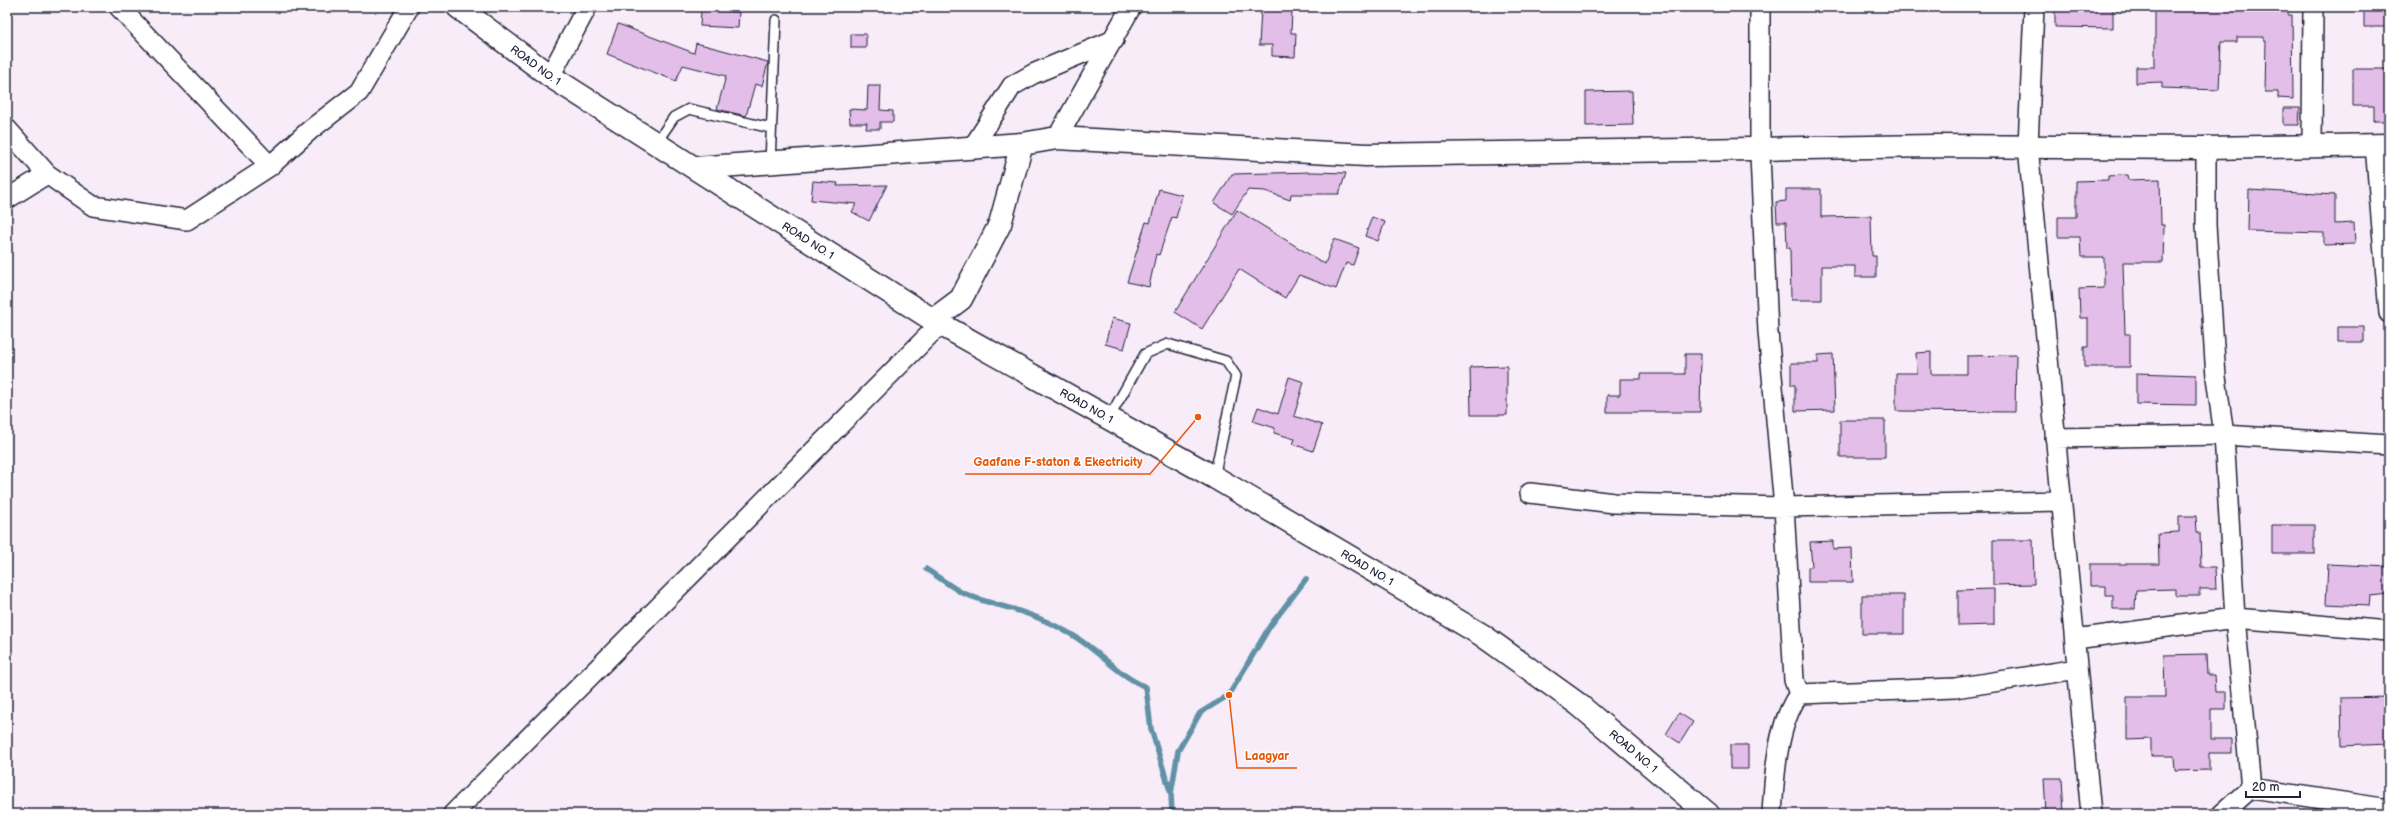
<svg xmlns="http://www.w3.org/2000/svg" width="2396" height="821" font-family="'Balsamiq Sans',sans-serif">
<rect width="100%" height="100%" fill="#f7ecf8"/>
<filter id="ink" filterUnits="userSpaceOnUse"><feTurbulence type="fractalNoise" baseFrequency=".025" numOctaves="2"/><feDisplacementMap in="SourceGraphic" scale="8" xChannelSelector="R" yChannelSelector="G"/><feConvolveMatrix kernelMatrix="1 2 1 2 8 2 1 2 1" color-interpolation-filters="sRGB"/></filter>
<g filter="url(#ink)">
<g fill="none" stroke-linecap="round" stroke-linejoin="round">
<!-- stream -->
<path stroke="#6291a5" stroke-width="5.5" d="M926,569c11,7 21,15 33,22 19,10 42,14 63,21 15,5 31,12 45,20 29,15 48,42 79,55l5,42 20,65
M1172,814l-1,-20 7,-43 22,-38 29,-18 41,-69 36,-47"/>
</g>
<!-- building -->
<path fill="#e3bee8" stroke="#22223b" d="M2055,7h58v21l-58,-1z
M2155,7h133v8h4l1,84 -15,-1v-6h-13l1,-52h-2v-3h-27v5h-16l-2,48 -57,-2v-6l-26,1v-16h19z
M2364,8h23v19h-23z
M1261,9l31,2 -1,22h5l-1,24 -23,-1v-11h-13z
M701,10l38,2 -1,16 -38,-2z
M618,24l76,29 2,-10 72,19 -6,24 -7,-2 -9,32 -29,-7 9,-33 -43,-11 -7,16 -69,-27z
M851,34h15v14h-15z
M2353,69h36v52h-15v-15h-21z
M868,86h13l-1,24 13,1v11h-13v7h-14l1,-6h-17l-1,-14 18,1z
M1632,91l1,34 -47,1v-34z
M2283,108h17l-1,17h-16z
M1313,172l33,1 -7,21h-48l-1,6 -25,-9 -17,-1 -16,24 -18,-11 18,-29z
M2127,175l1,5 32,-1 1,46h3l-1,37h-40l2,72h5v33h-46v-20h4v-29h-8l-1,-29 25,-1v-31h-23l-1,-20h-22v-20h18v-36l32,-1v-4z
M813,181l25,2 -1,3 50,-1 -18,36 -17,-9 4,-8 -45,-4z
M1159,189l23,6 -6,23 -4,-1 -13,38 -3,-1 -7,33 -22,-5 19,-60 4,1z
M1786,189h35v28l50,-1 1,40h4v21h-21v-11h-33v34h-31l-1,-52h-3l-1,-26h-9l-1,-20 10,-1z
M2249,190l86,5v29l19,-1 1,21 -31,1v-12l-76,-2z
M1237,210l88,54 9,-25 25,9 -6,17 -7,-2 -10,26 -37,-14 -14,23 -46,-29 -37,60 -27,-17z
M1372,217l13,5 -7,19 -13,-5z
M1112,318l19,5 -7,26 -19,-5z
M2338,327h26v15h-26z
M1931,352v22h36v-18l49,-1 -1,57 -119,-1v-38h21l-1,-20z
M1685,354h16l-1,58h-93v-17h13v-16h21v-5h44z
M1833,354l2,56 -40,1v-26h-4v-22h27v-8z
M1507,366v49h-36l-1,-48z
M2136,373l60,2v30l-60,-1z
M1289,377l15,5 -10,34 28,9 -9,26 -20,-7 2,-5 -21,-6 1,-5 -22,-7 5,-14 20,7z
M1840,420h45v37h-45z
M2179,516h17l1,16h3l1,35h14l1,22h-16v7h-24v-7l-40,1 -1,19h-22v-13h-7v-10h-16v-22h69l-1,-31 21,-1z
M2272,525h42v29h-42z
M1993,540h40l1,44 -41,1z
M1833,541v8l19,-1 1,34h-45v-15h4l-2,-25z
M2328,564l61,3v27l-19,2 -1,10 -43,-2z
M1994,589v36l-36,1v-36z
M1862,595h42v39h-42z
M2206,654l1,21h7l1,17h11v17h-15v30h21v14h-23v17l-34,1 -1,-15h-23v-17l-24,1v-43h38l-1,-42z
M2389,697v47l-47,2 -1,-48z
M1679,713l14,9 -13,21 -14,-9z
M1730,745h18v24h-18z
M2044,778h18l2,36h-18z"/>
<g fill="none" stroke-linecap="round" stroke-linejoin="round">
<defs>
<path id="service" d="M656,143l18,-26 15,-8 82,19
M770,163l6,-143
M1109,418l36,-64 23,-10 58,17 10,15 -22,101"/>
<path id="minor" d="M119,7l151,159
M1760,7v148l8,177 16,175 10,173 5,14
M2034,7l-6,139 63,668
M550,76l37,-69
M7,129l40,45 46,32 94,14 83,-54 40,-36 49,-38 50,-85
M1057,138l74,-131
M2312,145l1,-138
M2375,145l14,168
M973,147l39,-61 21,-12 81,-34
M2206,148v77l10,152 8,58 11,183 16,170 -29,26
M7,199l40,-25
M2055,438l169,-3 165,10
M1530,493l84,10 170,4 277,-6
M2075,639l160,-21 154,13
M1799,694l156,-6 122,-19
M2251,788l138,21
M453,814l488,-491
M1772,814c2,-36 5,-90 27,-120"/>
<path id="secondary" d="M695,168l327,-24 35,-6 309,17 570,-9 270,2 183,-3
M933,320l28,-21 39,-75 22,-80"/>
<g id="trunk">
<path id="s1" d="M458,7l92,69 383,244 281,157 268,158 96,69 130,110"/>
</g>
</defs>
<!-- service casing -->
<use href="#service" stroke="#22223b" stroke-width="12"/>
<!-- minor casing -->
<use href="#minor" stroke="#22223b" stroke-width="22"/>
<!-- secondary casing -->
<use href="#secondary" stroke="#22223b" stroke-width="25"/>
<!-- trunk casing -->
<use href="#trunk" stroke="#22223b" stroke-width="25"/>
<!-- service -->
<use href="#service" stroke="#fff" stroke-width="9"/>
<!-- minor -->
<use href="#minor" stroke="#fff" stroke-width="19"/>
<!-- secondary -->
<use href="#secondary" stroke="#fff" stroke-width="22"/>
<!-- trunk -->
<use href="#trunk" stroke="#fff" stroke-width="22"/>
</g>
</g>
<g text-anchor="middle" stroke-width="3" stroke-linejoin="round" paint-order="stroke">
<!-- street labels -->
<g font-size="11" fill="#22223b" stroke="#fff">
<text dy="4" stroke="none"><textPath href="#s1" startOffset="97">ROAD NO. 1</textPath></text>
<text dy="4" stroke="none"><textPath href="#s1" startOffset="421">ROAD NO. 1</textPath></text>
<text dy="4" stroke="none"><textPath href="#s1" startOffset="745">ROAD NO. 1</textPath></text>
<text dy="4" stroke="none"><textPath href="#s1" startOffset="1069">ROAD NO. 1</textPath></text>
<text dy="4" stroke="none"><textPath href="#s1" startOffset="1393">ROAD NO. 1</textPath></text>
</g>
</g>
<!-- callouts -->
<path fill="none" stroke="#e8590c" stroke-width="1.5" d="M1198 417L1150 474H965M1229 695L1237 768H1297"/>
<g fill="#e8590c" stroke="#fff" stroke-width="1.5">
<circle cx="1198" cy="417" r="4"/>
<circle cx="1229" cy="695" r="4"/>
</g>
<g font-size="12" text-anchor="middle" font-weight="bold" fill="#e8590c" stroke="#fff" stroke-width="3" stroke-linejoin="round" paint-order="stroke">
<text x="1058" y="466">Gaafane F-staton &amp; Ekectricity</text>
<text x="1267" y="760">Laagyar</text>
</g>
<!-- margin -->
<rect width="2396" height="821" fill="none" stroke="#fff" stroke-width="24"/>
<rect x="12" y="12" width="2372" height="797" fill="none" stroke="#22223b" stroke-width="1.5" filter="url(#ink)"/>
<!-- scale -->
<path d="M2246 791v6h54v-6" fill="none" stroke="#22223b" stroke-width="2"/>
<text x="2252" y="791" font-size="12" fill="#22223b" stroke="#ffffff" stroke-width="3" paint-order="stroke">20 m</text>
</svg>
